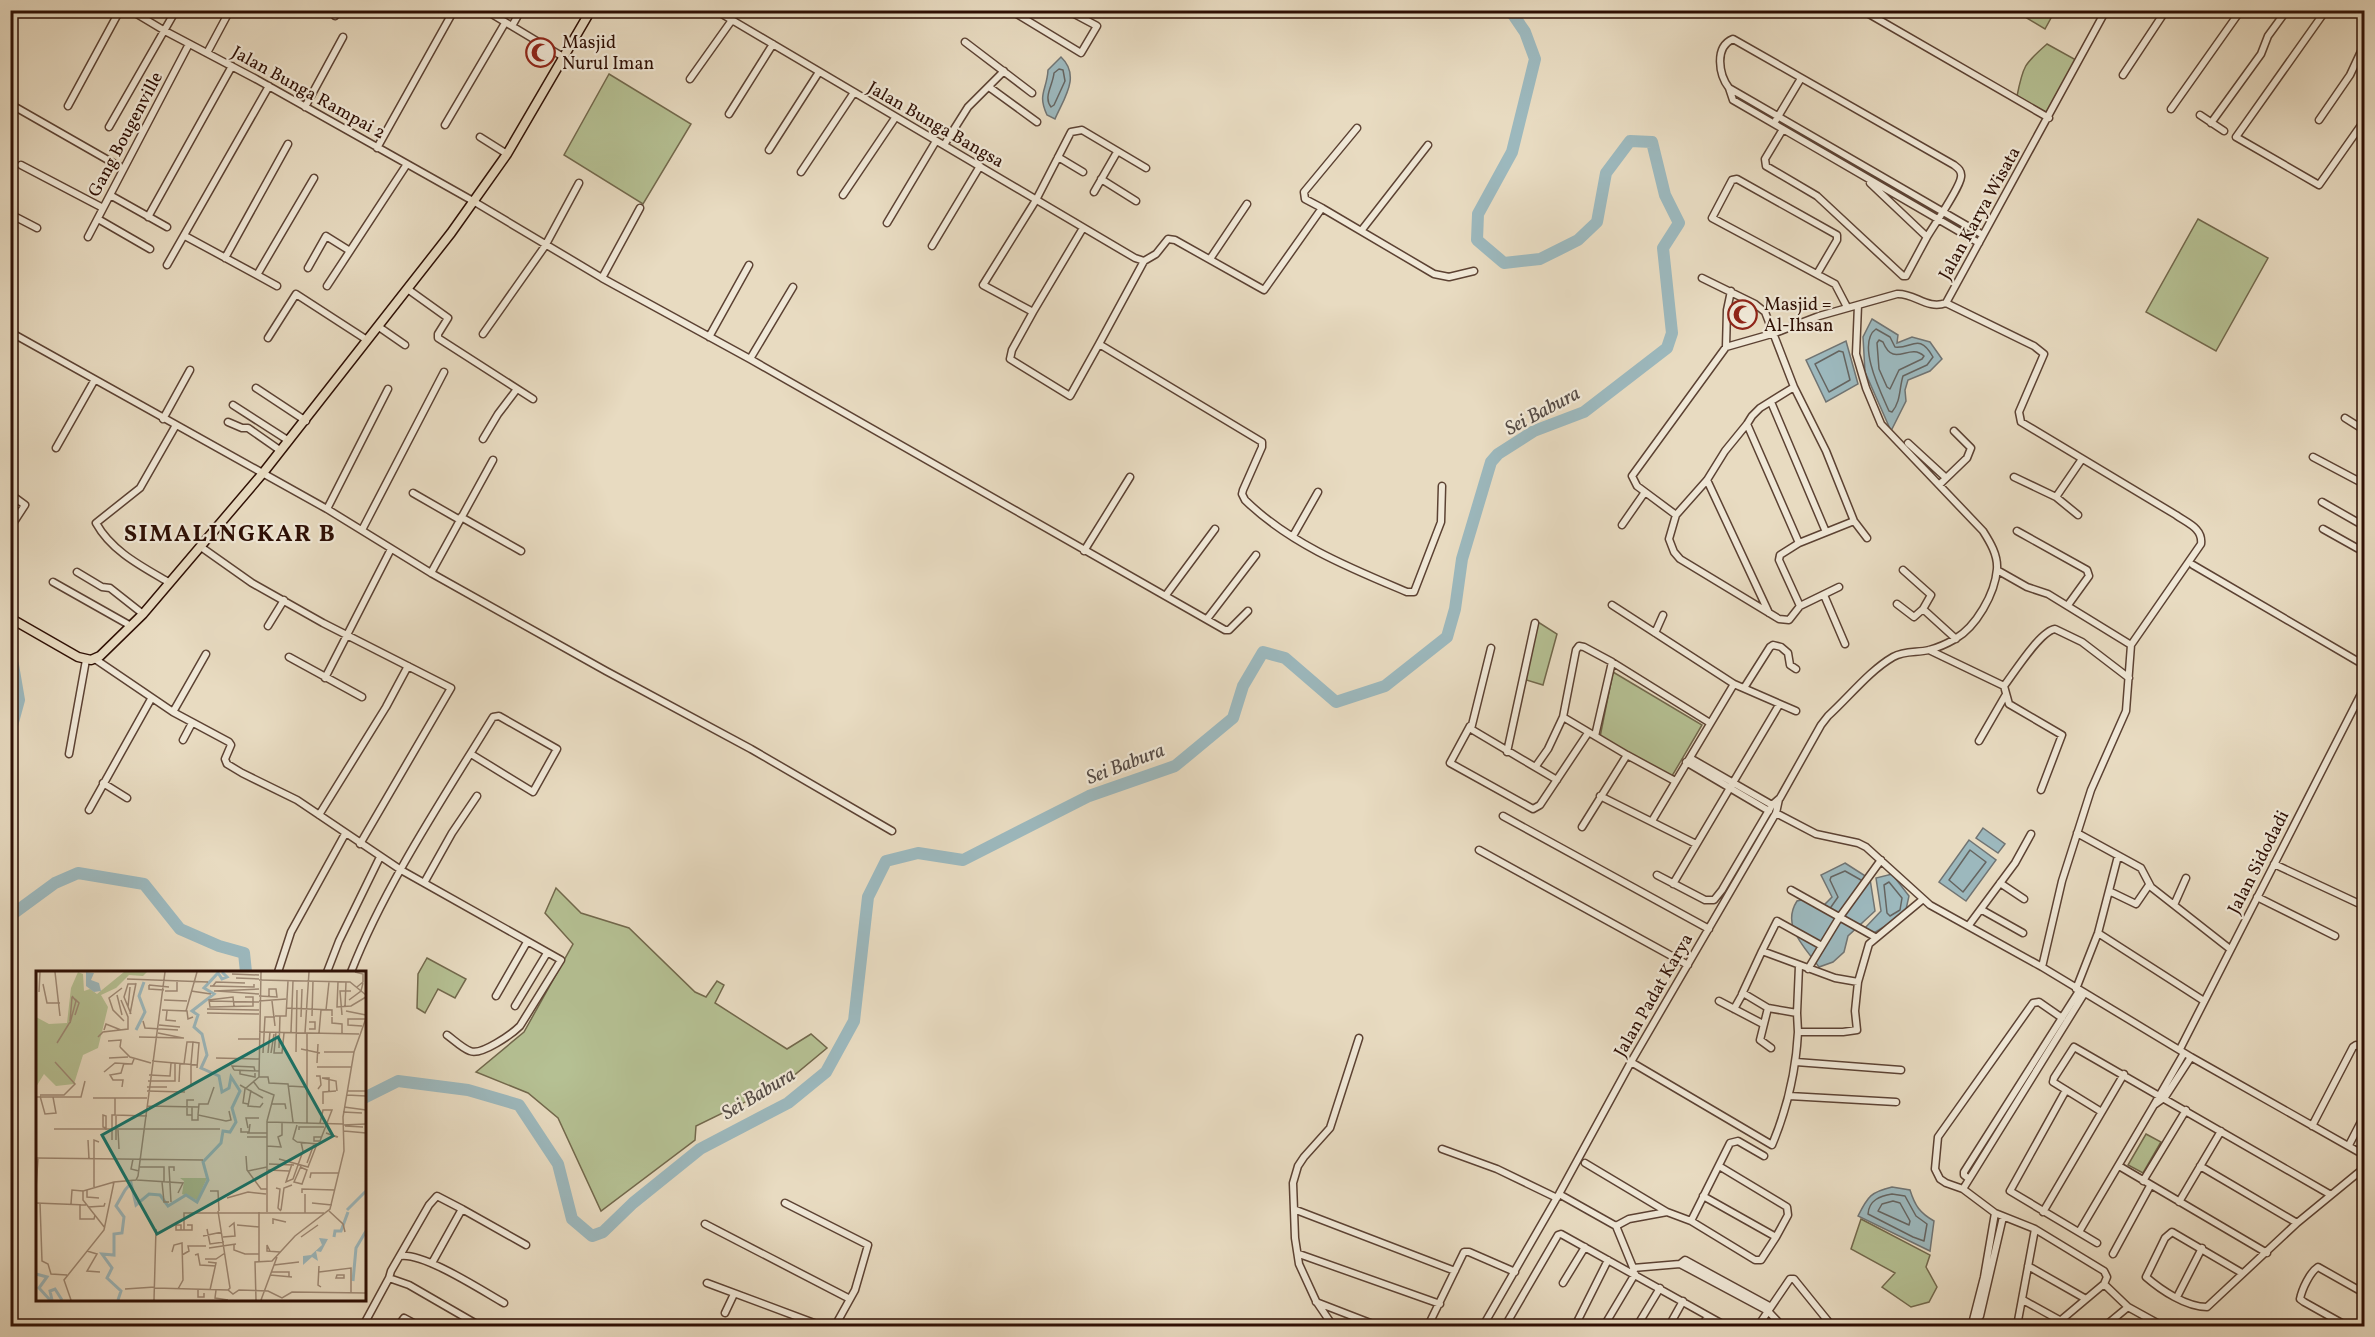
<svg xmlns="http://www.w3.org/2000/svg" width="2375" height="1337" font-family="Vollkorn,serif">
<rect width="100%" height="100%" fill="#e8dbc1"/>
<filter id="stains"><feTurbulence type="fractalNoise" baseFrequency=".00333" numOctaves="4"/><feColorMatrix values="0 0 0 0 .2 0 0 0 0 .09 0 0 0 0 .02 0 0 0 .5 -.17"/></filter>
<radialGradient id="worn" r=".72"><stop offset=".6" stop-color="#630" stop-opacity="0"/><stop offset="1" stop-color="#630" stop-opacity=".3"/></radialGradient>
<!-- green -->
<path fill="#b5c093" stroke="#72684c" stroke-width="1.5" d="M2038,10l13,8 -6,11 -20,-12 3,-6z
M2047,44l29,16 -29,53 -30,-17c6,-30 7,-32 30,-52z
M609,74l82,50 -48,80 -79,-49z
M2198,219l70,39 -52,93 -70,-39z
M1538,622l19,12 -14,51 -20,-6z
M1613,672l89,53 -30,51 -72,-39z
M556,888l25,25 48,15 66,64 11,5 11,-16 7,4 -9,18 72,46 24,-15 16,14 -41,34 -90,44 -1,14 -94,71 -43,-93 -30,-25 -52,-21 48,-40 49,-88 -28,-31z
M427,958l39,21 -11,19 -17,-9 -13,24 -8,-5 1,-34z
M2146,1134l15,8 -18,31 -15,-8z
M1861,1219l69,36 -4,12 11,20 -8,15 -18,5 -29,-20 13,-14 -44,-24z"/>
<!-- water -->
<path fill="#9cb8bd" stroke="#707473" stroke-width="1.5" d="M1061,57c20,19 3,41 -6,62l-8,-4c-10,-21 0,-25 1,-45z
M1872,319l26,16 -1,8 15,-6 18,5 12,17 -12,12 -22,9 -3,10 1,11 -15,30 -26,-59 -2,-35z
M1846,341l12,43 -32,18 -20,-42z
M1983,828l22,16 -7,9 -22,-15z
M1969,840l27,20 -30,41 -27,-19z
M1845,863l25,16 5,32 -27,25 -4,16 -11,10 -14,5c-15,-21 -38,-41 -22,-66l12,-3 13,9 10,-10 -11,-22z
M1892,874l17,22 -4,18 -36,22 -5,-7 17,-18 -5,-33z
M1892,1187l18,3c5,16 10,23 24,31l-4,30 -72,-35c10,-20 13,-24 34,-29z"/>
<g fill="none" stroke-linecap="round" stroke-linejoin="round">
<!-- shore -->
<path stroke="#656460" stroke-width="1.5" d="M1059,69l4,1 2,11 -11,24 -3,2c-8,-10 2,-22 3,-34z
M1876,329l14,8 5,10c17,2 24,-15 38,10l-6,8 -24,11c-4,13 -2,25 -11,36l-3,-1c-8,-18 -33,-68 -13,-82z
M1879,340l4,2c11,27 26,0 41,14l-2,3 -23,11 -9,19 -3,-2 -8,-18 -2,-26z
M1839,351l4,1 7,28 -21,12 -14,-28z
M1970,850l16,12 -23,30 -14,-12z
M1889,882l13,16 -2,12 -10,6 -3,-3 -3,-28z
M1831,907l7,-10 -8,-17 1,-3 14,-6 16,9
M1892,1194l13,2 11,20 11,8 -3,17 -11,-4 -45,-23c1,-14 12,-18 24,-20z
M1893,1201l7,2 10,18 -1,4 -31,-14 4,-7z"/>
<!-- river -->
<path stroke="#9cb8bd" stroke-width="12" d="M10,664l3,1 6,35 -9,33
M10,916l45,-33 23,-10 66,11 36,45 39,17 25,7 2,19
M364,1098l34,-17 70,9 51,15 39,59 14,55 20,17 11,-4 30,-29 67,-54 88,-46 38,-31 28,-51 14,-124 18,-36 32,-8 45,7 126,-64 86,-30 58,-48 10,-32 20,-34 22,6 51,44 49,-16 62,-49 8,-28 7,-50 29,-97 7,-8 36,-23 50,-19 83,-64 5,-15 -9,-85 16,-25 -14,-28 -13,-53 -22,-1 -24,32 -9,49 -19,18 -38,19 -36,4 -27,-23 1,-26 34,-62 23,-93 -10,-27 -15,-22"/>
<defs>
<path id="minor" d="M130,10l35,21 91,48 217,122 129,77 148,81 475,271h4l19,-19
M485,10l80,48
M715,10l420,248 9,3
M1862,10l187,108
M2326,10l-90,127 83,48 45,-64
M1015,13l66,40 16,-27 -30,-16
M1182,13l2,-3
M335,16l3,-6
M512,26l9,-16
M965,42l67,51
M207,53l23,-43
M2123,75l43,-65
M690,79l42,-59
M989,87l48,35
M1729,88c-10,-13 -15,-41 4,-49l221,126c4,3 8,6 7,12 -1,11 -27,48 -34,60l-57,-54
M10,104l112,64
M68,106l52,-96
M305,107l38,-70
M2171,109l70,-99
M729,114l44,-70
M2200,115l24,16
M1776,120l24,-40
M2319,120l31,-45 14,-30
M2211,123l50,-69 7,-18 19,-26
M445,125l60,-102
M109,127l67,-117
M1783,129l-18,30 1,7 51,30 86,80h3l21,-39
M480,137l27,17
M944,145l24,-38 36,-36
M377,148l77,-138
M769,150l50,-78
M1058,157l25,15
M21,165l82,43
M801,172l52,-78
M1101,179l35,22
M1094,192l23,-40
M110,195l57,32
M843,195l52,-77
M1322,208l-17,-9 -1,-7 53,-64
M10,214l27,14
M148,217l84,-151
M98,219l52,30
M887,223l49,-82
M1083,228l-50,84 -21,38 -2,9 60,37 29,-52
M1361,231l67,-86
M185,236l72,39 57,-97
M88,237l101,-193
M1979,243l-246,-143 -4,-12 254,147
M932,246l48,-80
M225,258l63,-114
M1210,259l37,-55
M167,265l102,-179
M308,268l18,-32 24,15
M1817,274l20,-34v-5l-100,-56 -5,1 -20,38 123,66 12,23
M257,275l20,11
M602,278l38,-70
M1702,278l53,26 10,8 29,75 32,64 28,70 13,17
M327,286l80,-122
M409,290l39,28 -10,16v4l95,61
M1946,303l88,43 10,8 -25,58 2,10 155,93c11,8 27,13 25,29l-70,101 -5,66 -35,79 -29,91 -20,86
M1033,312l-50,-27 53,-85 35,-68 11,-2 64,38
M379,327l26,18
M10,332l317,177 104,64 175,98 145,78 141,82
M483,334l62,-88 34,-63
M709,337l40,-72
M268,338l28,-44 71,46
M1726,347l1,-37 4,-19
M750,359l43,-72
M1794,387l-34,21 -8,8 -5,8 -22,27 -18,29 -31,35 -7,24 5,13 6,7 99,60 10,1 11,-14 39,-19
M256,388l50,33
M1771,402l55,130
M233,405l56,36
M2345,418l19,12
M163,419l27,-49
M228,422l14,6h6l33,23
M1747,424l52,119
M483,439l15,-25 19,-25
M1908,443l37,34
M56,448l38,-67
M2313,457l51,27
M2014,477l42,20 22,18
M1707,480l62,133
M1939,485l28,-27 4,-10 -17,-17
M1442,486l-1,36 -27,70h-7c-57,-24 -117,-48 -162,-92l-3,-6 1,-4 19,-43v-5l-163,-98 45,-83 12,-7 12,-15 7,1 89,50 58,-82 112,66 15,3 25,-6
M413,493l47,27
M10,494l15,11 -15,23
M2056,497l26,-38
M2322,502l42,24
M327,509l61,-120
M1676,515l-39,-29 -5,-10 94,-129 49,-14 44,-17 78,-22c18,-1 30,16 49,9l160,-293
M461,517l60,34
M1622,525l23,-33
M2323,529l41,23
M362,530l82,-158
M2017,531l70,39 2,6 -21,29
M1293,536l25,-44
M201,547l51,36 71,40 128,65 -91,156
M1084,551l46,-74
M2193,565l171,100
M1903,570l28,25 -8,14 33,30
M1997,570l30,17 21,7 83,51
M77,572l25,15 8,1 33,26
M431,573l62,-113
M53,582l78,44
M170,583c-27,-16 -58,-31 -74,-60l44,-35 36,-63
M1166,595l49,-66
M1824,595l21,49
M1897,604l17,13 9,-8
M1612,605l122,79 62,27
M1800,606l-21,-46 1,-5 19,-12 55,-22
M1207,619l49,-64
M268,626l16,-26
M1655,633l8,-18
M1491,648l-20,81 86,51
M1929,650l75,36
M289,657l73,40
M95,659l78,53 56,30 2,3 -6,14 2,5 15,9 55,27 104,70 160,90 -41,66c-8,8 -39,30 -50,25 -8,-3 -16,-11 -23,-16
M325,678l66,-129
M1744,688l26,-41 3,-2 8,2 7,6 2,12 6,4
M2356,705l8,4
M173,712l33,-58
M1563,717l64,38 48,26
M1470,726l-20,37 83,46 7,-4 48,-72
M1595,736l17,-74
M183,740l9,-17
M1979,741l26,-45
M1507,752l28,-129
M69,754l17,-94
M1690,758l82,47
M1686,762l83,49
M1536,766l12,-17 15,-32 13,-67 3,-4 5,1 28,15 98,61
M103,783l24,15
M2041,790l21,-55 -53,-31 -5,-18c10,-13 36,-55 51,-57l27,13 47,36
M1600,796l96,48
M89,810l62,-111
M1776,813l40,21 42,9 8,4 64,58 112,62 149,90 173,98
M319,815l67,-108 22,-41
M1503,816l206,113
M1652,821l82,-137
M1582,827l45,-72
M2077,833l64,35 10,19 79,62
M1479,850l209,115
M2274,864l90,42
M1657,875l48,25h9l8,-10 50,-85 8,-7 41,-73 7,-9c21,-19 41,-45 65,-59 12,-7 24,-4 36,-7 8,-2 19,-7 26,-11 21,-12 40,-45 42,-70 1,-14 -7,-27 -14,-38l-102,-107 -15,-36 -10,-34 2,-49
M424,883l28,-50 25,-37
M2000,883l24,16
M1673,884l106,-179
M1791,890l84,47
M2109,891l27,13 13,-19
M2257,897l78,39
M2174,905l12,-27
M1982,910l41,23
M1969,925l46,-62 16,-29
M2098,933l106,68
M1762,951l15,-30 45,25
M1808,969l31,-51 42,-58
M278,972l13,-40 54,-98
M327,972l12,-31 41,-84
M351,972c34,-87 93,-175 142,-255l6,-1 58,33 -24,43 -62,-38
M2076,989l22,-56 20,-77
M1742,994l20,-43 73,27 23,4
M496,996l31,-54
M1719,1001l44,23
M515,1006l32,-53
M1768,1008l-8,32 11,8
M1734,1009l9,-16 25,15 29,5 1,19
M1797,1013l2,-47
M2062,1018l-23,-16 -6,1 -95,134 -3,32 5,10 6,4 17,6 32,24 40,16 69,42 3,6 -3,7 24,23 29,16 -2,3
M2180,1049l184,-361
M2184,1053l-30,52 11,-8 26,-40
M1631,1062l141,83c15,-36 24,-74 26,-113h45l14,-2 -2,-19 3,-29 11,-38 53,-44
M1796,1062l105,8
M2066,1090l-56,101 87,52
M1789,1096l107,6
M2100,1111l-47,-29 1,-4 20,-31 257,148
M2312,1126l41,-79 3,-2 8,4
M2349,1145l15,-29
M1442,1149l55,20 60,29
M1585,1163l82,49
M1719,1166l68,41 1,8 -12,22
M2119,1166l148,87
M2200,1166l97,57
M1969,1179l-5,-4v-3l115,-181
M2143,1181l43,-71
M1963,1189l121,-195
M1559,1194l57,32 18,44
M2179,1202l42,-71
M785,1203l83,42 -13,45 -20,36
M462,1209l64,36
M1296,1210l159,61
M2043,1212l81,-138
M1691,1221l39,-78 8,-2 26,15
M705,1224l145,75
M1616,1226l13,-7 38,-7 24,9 64,39h6l15,-23 -73,-41
M2079,1232l75,-127
M1299,1254l141,50
M2113,1254l37,-68
M400,1256c23,-4 81,34 104,47
M1680,1264l88,47 14,15
M2028,1266l58,33
M1633,1268l47,-4 5,-4 86,47
M2242,1273l-70,-41 -7,6 -19,39c15,13 40,30 61,30l90,-84 67,-55
M389,1278l2,-7 38,-66 8,-9 25,13 -30,54
M10,1281l1,-1
M707,1283l115,43
M1563,1283l22,-36
M2177,1297l25,-49
M2023,1300l38,21
M1316,1302l62,24
M725,1313l9,-19
M1973,1320l11,-43 11,-64
M1508,1321l10,5
M363,1326l26,-48 20,7 71,41
M398,1326l6,-8 15,8
M1333,1326l-17,-25 -17,-37 -4,-26 -2,-55 5,-17 6,-9 26,-29 29,-90
M1428,1326l36,-74h5l46,20
M1483,1326l76,-132 72,-132 145,-249 3,-14
M1505,1326l53,-91 3,-1 165,92
M1575,1326l33,-66
M1604,1326l31,-52
M1637,1326l23,-38
M1669,1326l14,-25
M1702,1326l6,-10
M1758,1326l32,-47h4l38,47
M1967,1326l13,-10 23,-99
M2017,1326l18,-97
M2054,1326l50,-42
M2105,1326l23,-19
M2347,1326l-43,-24 -4,-3c2,-10 10,-27 18,-32l46,26"/>
<path id="major" d="M10,618l68,39 13,3 9,-4 43,-42 120,-141 188,-240 56,-79 84,-144"/>
</defs>
<!-- minor casing -->
<use href="#minor" stroke="#5c4233" stroke-width="9"/>
<!-- major casing -->
<use href="#major" stroke="#2e0f04" stroke-width="11"/>
<!-- minor -->
<use href="#minor" stroke="#f0e8d7" stroke-width="6"/>
<!-- major -->
<use href="#major" stroke="#e8dbc1" stroke-width="8"/>
</g>
<!-- icons -->
<defs>
<symbol id="mosque-ring" viewBox="-11 -11 22 22"><circle r="9.5" fill="#f0e8d7" stroke="#8f2418" stroke-width="1.5"/><path d="M3.5-4.9A6 6 0 1 0 3.5 4.9A5 5 0 1 1 3.5-4.9Z" fill="#8f2418"/></symbol>
</defs>
<g fill-rule="evenodd">
<use href="#mosque-ring" x="524" y="36" width="33" height="33"/>
<use href="#mosque-ring" x="1726" y="298" width="33" height="33"/>
</g>
<g text-anchor="middle" stroke-width="4.5" stroke-linejoin="round" paint-order="stroke">
<!-- poi labels -->
<g font-size="18" fill="#2e0f04" stroke="#f0e8d7" text-anchor="start">
<text x="562" y="48">Masjid<tspan x="562" dy="21">Nurul Iman</tspan></text>
<text x="1764" y="310">Masjid =<tspan x="1764" dy="21">Al-Ihsan</tspan></text>
</g>
<!-- street labels -->
<g font-size="18" fill="#2e0f04" stroke="#f0e8d7">
<text transform="translate(309 92) rotate(29)" y="6">Jalan Bunga Rampai 2</text>
<text transform="translate(936 124) rotate(30)" y="6">Jalan Bunga Bangsa</text>
<text transform="translate(125 134) rotate(-62)" y="6">Gang Bougenville</text>
<text transform="translate(1979 213) rotate(-61)" y="6">Jalan Karya Wisata</text>
<text transform="translate(2258 862) rotate(-63)" y="6">Jalan Sidodadi</text>
<text transform="translate(1653 995) rotate(-60)" y="6">Jalan Padat Karya</text>
</g>
<!-- water labels -->
<g font-size="20" font-style="italic" fill="#544a45" stroke="#f0e8d7">
<text transform="translate(1542 410) rotate(-28)" y="7">Sei Babura</text>
<text transform="translate(1125 763) rotate(-21)" y="7">Sei Babura</text>
<text transform="translate(758 1093) rotate(-31)" y="7">Sei Babura</text>
</g>
<!-- district labels -->
<g font-size="24" font-weight="bold" letter-spacing="1.5" fill="#2e0f04" stroke="#f0e8d7">
<text x="230" y="541">SIMALINGKAR B</text>
</g>
</g>
<!-- overview -->
<g transform="translate(36 971)">
<rect width="330" height="330" fill="#e8dbc1"/>
<path d="M42,1l5,2 1,17 6,-2 7,5 27,-22h23l-4,4 -14,-1 -13,13 -15,7 7,12 -10,41 -15,7 -9,29 -18,2 -12,-12 -8,13v-70l13,7 18,-1 4,-35zM144,207h27l-10,22 -15,-6 2,-13z" fill="#b5c093"/>
<path d="M50,1l8,1 -3,7 8,3 2,8 -7,1 -8,-6zM283,267l9,1 -7,13 -5,-1 2,10 -6,-4 -9,8v-9l8,-1 11,-10z" fill="#9cb8bd"/>
<path fill="none" stroke="#9cb8bd" stroke-width="3" d="M100,59l9,-18 -6,-16 5,-14M311,239l19,-19M298,266l1,-6h6l7,-19M0,303l11,3 -8,11 11,12M317,310l3,-33 10,-17M16,329l-2,-9 5,-2 7,11M82,329l3,-9 -14,-13 5,-10 -10,-14 12,1v-21l8,-1 2,-16 -8,-11 9,-16 6,-7 5,22 13,-11 11,1 8,11 18,-11 11,7 11,-22 -5,-18 18,-19 2,-12 7,1 6,-10 -4,-14 8,-17 -9,-14 -2,11 -7,4 -3,-16 -18,-8 6,-13 -5,-21 -8,-7 4,-12 -6,-4 22,-17 -10,-6 14,-15 4,6 5,-2 -5,-5"/>
<path fill="none" stroke="#9e8975" stroke-width="1.5" d="M19,1l5,44M319,1l8,2v8l-6,5M196,3l27,1M200,7l23,1M91,8l81,3M223,9l91,2 16,13M302,11l-1,25 14,-1 15,-9M7,13l4,19h13M113,14v4l15,1M113,14l20,2M174,15l44,1v-3M177,15l3,-4 29,1M86,17l-13,10 4,12 11,11M129,20h12v-11M155,20l20,3M178,20l45,-2M181,20l42,3M3,21l1,-20M81,24l5,20M223,25l18,1 -1,-8h-7v7M128,29l23,1M313,29l12,-9 2,-8M174,30l49,1M223,30l27,-2M236,30l3,25M198,35l-1,-9 -24,3 1,7 43,-1v-9h-8M92,36l2,-20M309,36l1,-25M250,37l46,2v6M171,38l52,1M126,39l25,1 1,8 5,-2M290,39l3,-28M131,40l-1,9 10,1M150,40l11,-39M310,40l20,4M171,42l52,1M94,43l6,-31M95,43l-7,-17 4,-13h7M39,44l4,-12 -4,-4M306,44l-2,-24h11M239,45h11l2,-35M276,45l1,-35M265,46l1,-28M296,46v6l10,1v10M34,50l2,-24M107,50l2,7 33,2M34,52l6,-22 -4,-5M123,54l21,2M326,55l-14,-1v-6h17M273,58h6v-7h-6M68,59l2,-6 15,6M223,61l100,2M240,61l-2,21h8l2,-20M255,61l2,-51M122,62l25,5M269,62l4,-61M271,62v90M283,62l2,-23M62,66l5,-5 25,-3v-12l-7,-17M103,66l45,1M202,68h21M72,70l13,-1 -1,7M157,71l6,1 -2,25M21,72l13,-21M84,76l10,10 21,6M243,77l1,-32M265,78l19,4M260,81l1,-62M288,81h30M227,82l2,-36h10M232,82l2,-21M235,82l3,-19M73,87l19,-1M180,87l43,1M116,90l45,4M281,92l1,-19M148,93l3,-22h6l-2,22M281,96h35M198,99l-2,-4 22,1 1,4M204,100v3l15,3v-4M223,100l-25,-1 25,1M68,101l11,-9 17,1 2,-5M113,104l21,1 1,-13M280,105h4l1,9 -3,4M223,106h9l1,6 19,1 5,38M286,107l14,3 1,10M286,107h7v14M112,110h27v-18M217,110l6,8 15,6 -7,26M143,111l1,-19M204,114l23,13M252,115l18,1M86,116l1,-7h-10l-3,-5 11,-2 3,-10M111,116h20M155,116v-23M178,116l-6,17h-9l-1,11 28,6 5,-1 -2,-9M215,119l-3,16 12,1 3,-4M111,120l38,1M311,120h19M4,124h24l11,-11 -20,-22M311,124l19,1M4,125l5,18 11,-1 -3,-16M0,126h45l4,-16M57,127h54M79,127v17l32,1M212,133l-5,-1 2,-14 14,-12 2,-105M236,133h13l1,5M287,133v-12l13,-1M111,135l51,1M156,136v13h6v-5M308,136l22,3M307,141l19,1M156,144h-5v-15h7M231,151l76,2M284,152l3,-13h9l-12,31h-6v-4h7M307,154l23,-1M309,155l18,1M70,157l-3,-1v-12l3,1v14M205,157v4h8l1,-8M212,157l-2,-10h13M18,158h166M82,159l1,19M263,159v-3h25M308,160l22,2M211,162h20M211,166h20M301,166l-11,-4 12,4M52,169l1,19M76,169v-25h3M80,169v-25M261,171l-4,-3 4,-14M231,175l14,1 -3,-10 4,-2v-13M210,185l1,14 14,19h6M0,187l167,2M58,188v-19l5,2M97,188l-2,10 8,2M243,188l29,8 9,-23 -20,-2M271,192l7,-19M233,193l25,1M256,193l-6,18 7,-3 10,-28 -2,-9M104,196h20M124,196h4v15M264,196l7,3 -5,14 -8,-2 7,-16M232,199l21,1M212,200l19,-4M274,207l1,-5h28M101,209l46,3 -5,10M126,211l2,20h5M58,216v-28M240,217l4,1 -2,19 3,3M0,218l2,-31M51,219v7l12,1M174,220h8l1,20M266,222v-4l33,1M191,227l21,-6 18,2M135,231l-2,-35h5v4M0,232l50,2M4,232l2,58 6,3 3,10 16,1M276,232l20,2M35,233l1,-14 11,1M44,233v15h14l1,-4M52,236l16,-1 1,-3M245,239l3,-22 8,-3M182,240l12,77 -2,2M293,240l14,13 2,8M231,241v-91M269,242v-19M237,253v-5l13,3M201,254l22,2M69,257l-22,-28v-9l31,-9M171,258l3,15 14,-2M145,259v-5h-5v5h16v-5h-5M148,259v-17h140M167,265l19,-4M187,266l12,-1 -1,-13 -5,4M265,266l17,-12M198,273v6l11,4h14M173,277l27,-4M51,280l10,3 -10,17 13,1M234,280l-3,-6v6l13,1M136,281l2,-7 8,-2 1,37 -5,9M146,284l7,-4 -1,-5h18M159,284l3,-1 2,11 16,1M169,288h11l9,-6M223,290v-49M172,291l8,1 -6,27M238,294l25,-3M283,295l-1,19 3,2M235,301h18v4M283,301l32,-4v25M234,304l22,2M301,304h7v3h-8zM119,317l73,2 5,4 6,-4 29,1 14,7 10,-6 74,1M89,318l30,-2M162,318v8h6v-4M180,319l-1,8 13,2M35,329l-7,-20 40,-50 10,-48 22,-2 2,-4 27,-204M118,329l2,-71M220,329l-1,-38 17,-1 23,-25 35,-27 14,-58 -1,-34 11,-65 12,-34M225,329l16,-43"/>
<path fill="#0f766e" fill-opacity="0.15" stroke="#0f766e" stroke-width="3" d="M242,66l55,99 -176,98 -55,-99z"/>
<rect width="330" height="330" fill="none" stroke="#2e0f04" stroke-width="3"/>
</g>
<!-- margin -->
<rect width="2375" height="1337" fill="none" stroke="#e8dbc1" stroke-width="36"/>
<rect x="12" y="12" width="2351" height="1313" fill="none" stroke="#2e0f04" stroke-width="3"/>
<rect x="18" y="18" width="2339" height="1301" fill="none" stroke="#2e0f04" stroke-width="1.5"/>
<rect width="100%" height="100%" filter="url(#stains)"/>
<rect width="100%" height="100%" fill="url(#worn)"/>
</svg>
